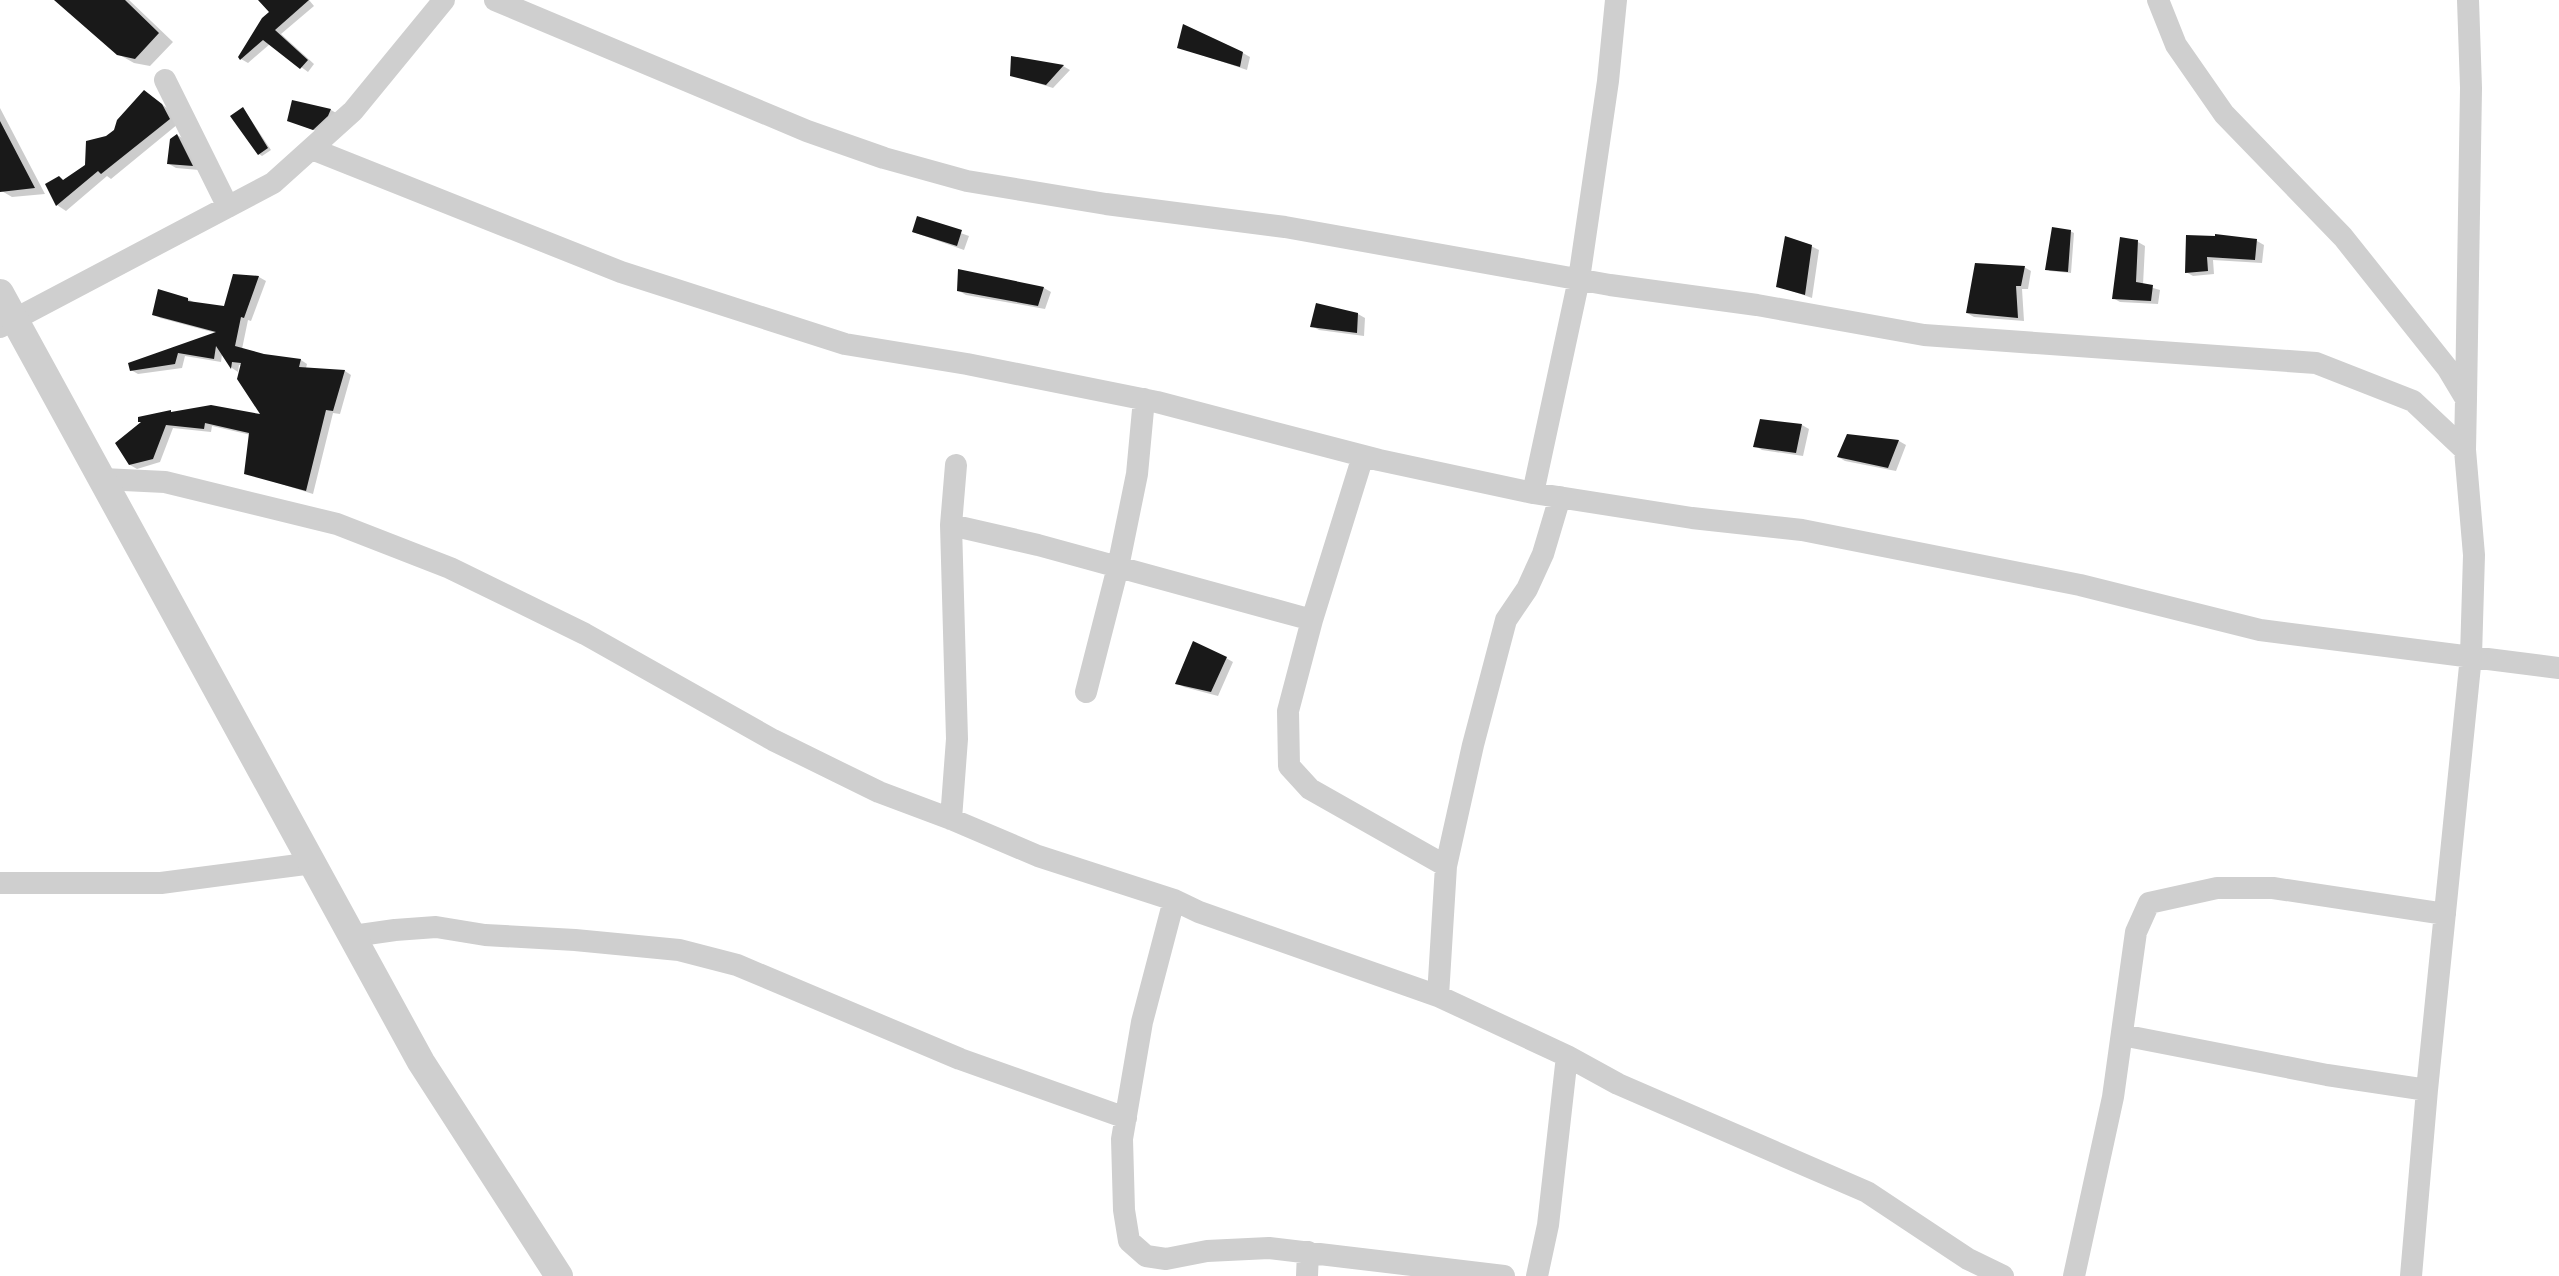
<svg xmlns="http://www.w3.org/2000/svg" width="2559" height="1276" font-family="Signika,sans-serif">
<rect width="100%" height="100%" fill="#fff"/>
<!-- shadow -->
<path fill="#0003" d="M56,0h73l44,42 -23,24 -16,-3 -16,-9z
M261,0h48l5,6 -33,28 33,30 -6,8 -38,-28 -22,19 -7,-4 30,-46z
M1178,47l65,6 7,4 -3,13z
M1063,66l7,4 -17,18 -42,-13z
M144,91l27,20 7,13 -67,55 -4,-3 -41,35 -9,-6 -10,-20 12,-7 5,3 22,-15z
M293,102l38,8 7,4 -17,19 -33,-13z
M0,108l45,86 -33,3 -12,-7z
M243,108l28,42 -9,6 -3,-2z
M177,135l7,4 15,31 -23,-2 -7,-4z
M918,218l51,18 -5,14 -51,-18z
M2070,231l4,2 -3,40 -21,-2 -3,-2z
M2217,235l40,6 7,4 -2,18 -49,-3 1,14 -21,2 -7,-4z
M2138,242l7,4 -2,39 17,5 -2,14 -38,-2 -7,-4z
M1811,246l8,4 -7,48 -35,-12z
M2024,267l7,4 -3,18h-6l2,32 -50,-4 -7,-4z
M960,270l84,18 7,4 -6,17 -79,-14 -7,-4z
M234,275l25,2 7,4 -15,40 -3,-1 -6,29 22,6 37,5 6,4 -1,4 39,3 6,4 -11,39 -7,-1 -20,81 -67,-21 5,-38 -39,-9 -1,6 -38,-4 -13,34 -23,7 -7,-4 12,-42 -3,-2 123,-5 -20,-51h-3l-1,7 -6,-4 -10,-14 -1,8 -36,-6 -3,12 -44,6 -7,-4 85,-37 -56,-15 -6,-4 34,-15 7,4 29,4z
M1358,314l7,4 -1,18 -45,-6 -7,-4z
M1802,425l7,4 -6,27 -41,-6 -7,-4z
M1847,435l52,6 7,4 -10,26 -51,-10 -7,-4z
M1226,658l7,4 -15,34 -34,-9 -7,-4z"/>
<!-- building -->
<path fill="#191919" d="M54,0h71l34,33 -24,26 -18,-4z
M258,0h51l-34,30 33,30 -8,9 -37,-29 -23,20 -2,-3 24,-39 7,-6z
M1183,24l60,28 -3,15 -63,-19z
M1011,56l53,9 -18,20 -36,-9z
M144,90l18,14 8,15 -69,55 -3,-3 -42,35 -11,-22 14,-8 4,4 22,-15 1,-24 20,-5 8,-6 3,-10z
M292,100l39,9 -3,7 -15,14 -26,-9z
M243,107l25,41 -10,7 -28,-39z
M0,121l35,67 -35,4z
M177,134l16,32 -26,-2 3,-25z
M917,216l45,14 -5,16 -45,-14z
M2052,227l19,3 -3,42 -23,-2z
M2215,234l42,5 -2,21 -48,-3 1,14 -23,2 1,-38 29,1z
M1785,236l27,9 -7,50 -29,-8z
M2120,237l18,3 -2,42 17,3 -2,16 -39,-2z
M1975,263l50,3 -4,20h-5l2,32 -52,-5z
M958,269l86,18 -6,19 -81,-15z
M233,274l26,2 -15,42 -3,-1 -6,29 29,8 37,5 -2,8 46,3 -12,41 -7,-1 -20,81 -62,-17 5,-41 -44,-10 -1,6 -38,-4 -13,34 -24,6 -14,-22 26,-21h-3v-5l33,-7v2l40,-7 49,9 -23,-35 4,-16 -9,-1 -1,7 -15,-23 -2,13 -36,-6 -3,11 -45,7 -2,-8 88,-31 -64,-17 6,-26 30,9v3l36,5z
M1316,303l42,10 -1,20 -47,-6z
M1760,419l42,5 -6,29 -43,-6z
M1847,434l52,6 -11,28 -51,-11z
M1193,641l34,16 -16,35 -36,-8z"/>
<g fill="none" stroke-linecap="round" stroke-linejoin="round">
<!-- minor -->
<path stroke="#cfcfcf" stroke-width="22" d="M495,0l312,131 77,27 83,23 139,23 179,23 325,58 147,20 167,30 392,28 97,38 52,49 9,105 -3,101 -44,434 -16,186
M2158,0l18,45 48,69 119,123 105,132 18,30 -1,51
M165,80l63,127
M312,149l309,123 224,72 122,20 190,38 222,58 154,33 159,25 110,12 278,55 180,45 299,38
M0,327l273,-144 80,-72 91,-111
M2466,399l5,-311 -3,-88
M1363,456l-51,164 -24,91 1,55 21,23 136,77
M103,479l62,3 172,42 113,44 135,66 188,106 106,52 72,27 87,37 136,44 25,12 239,84 129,60 51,28 249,108 101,67 35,17
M1533,493l46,-214 29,-198 8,-81
M951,525l87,20 274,75
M1086,692l32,-125 19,-93 7,-75
M951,819l6,-80 -6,-214 5,-60
M0,883h161l152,-20
M1174,900l-32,122 -20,117 2,71 5,31 17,15 20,3 41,-8 62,-3 235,28
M353,936l42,-6 41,-3 49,8 90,5 104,10 58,15 223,94 166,59
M1438,996l8,-130 27,-121 33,-125 21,-31 16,-35 17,-57
M2122,1035l205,40 100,15
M1307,1276l1,-24
M1537,1276l11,-51 19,-169
M2074,1276l39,-179 23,-165 13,-29 68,-15h56l172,26"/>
<!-- tertiary -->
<path stroke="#cfcfcf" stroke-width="28" d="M0,293l421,769 138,214"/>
</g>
</svg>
